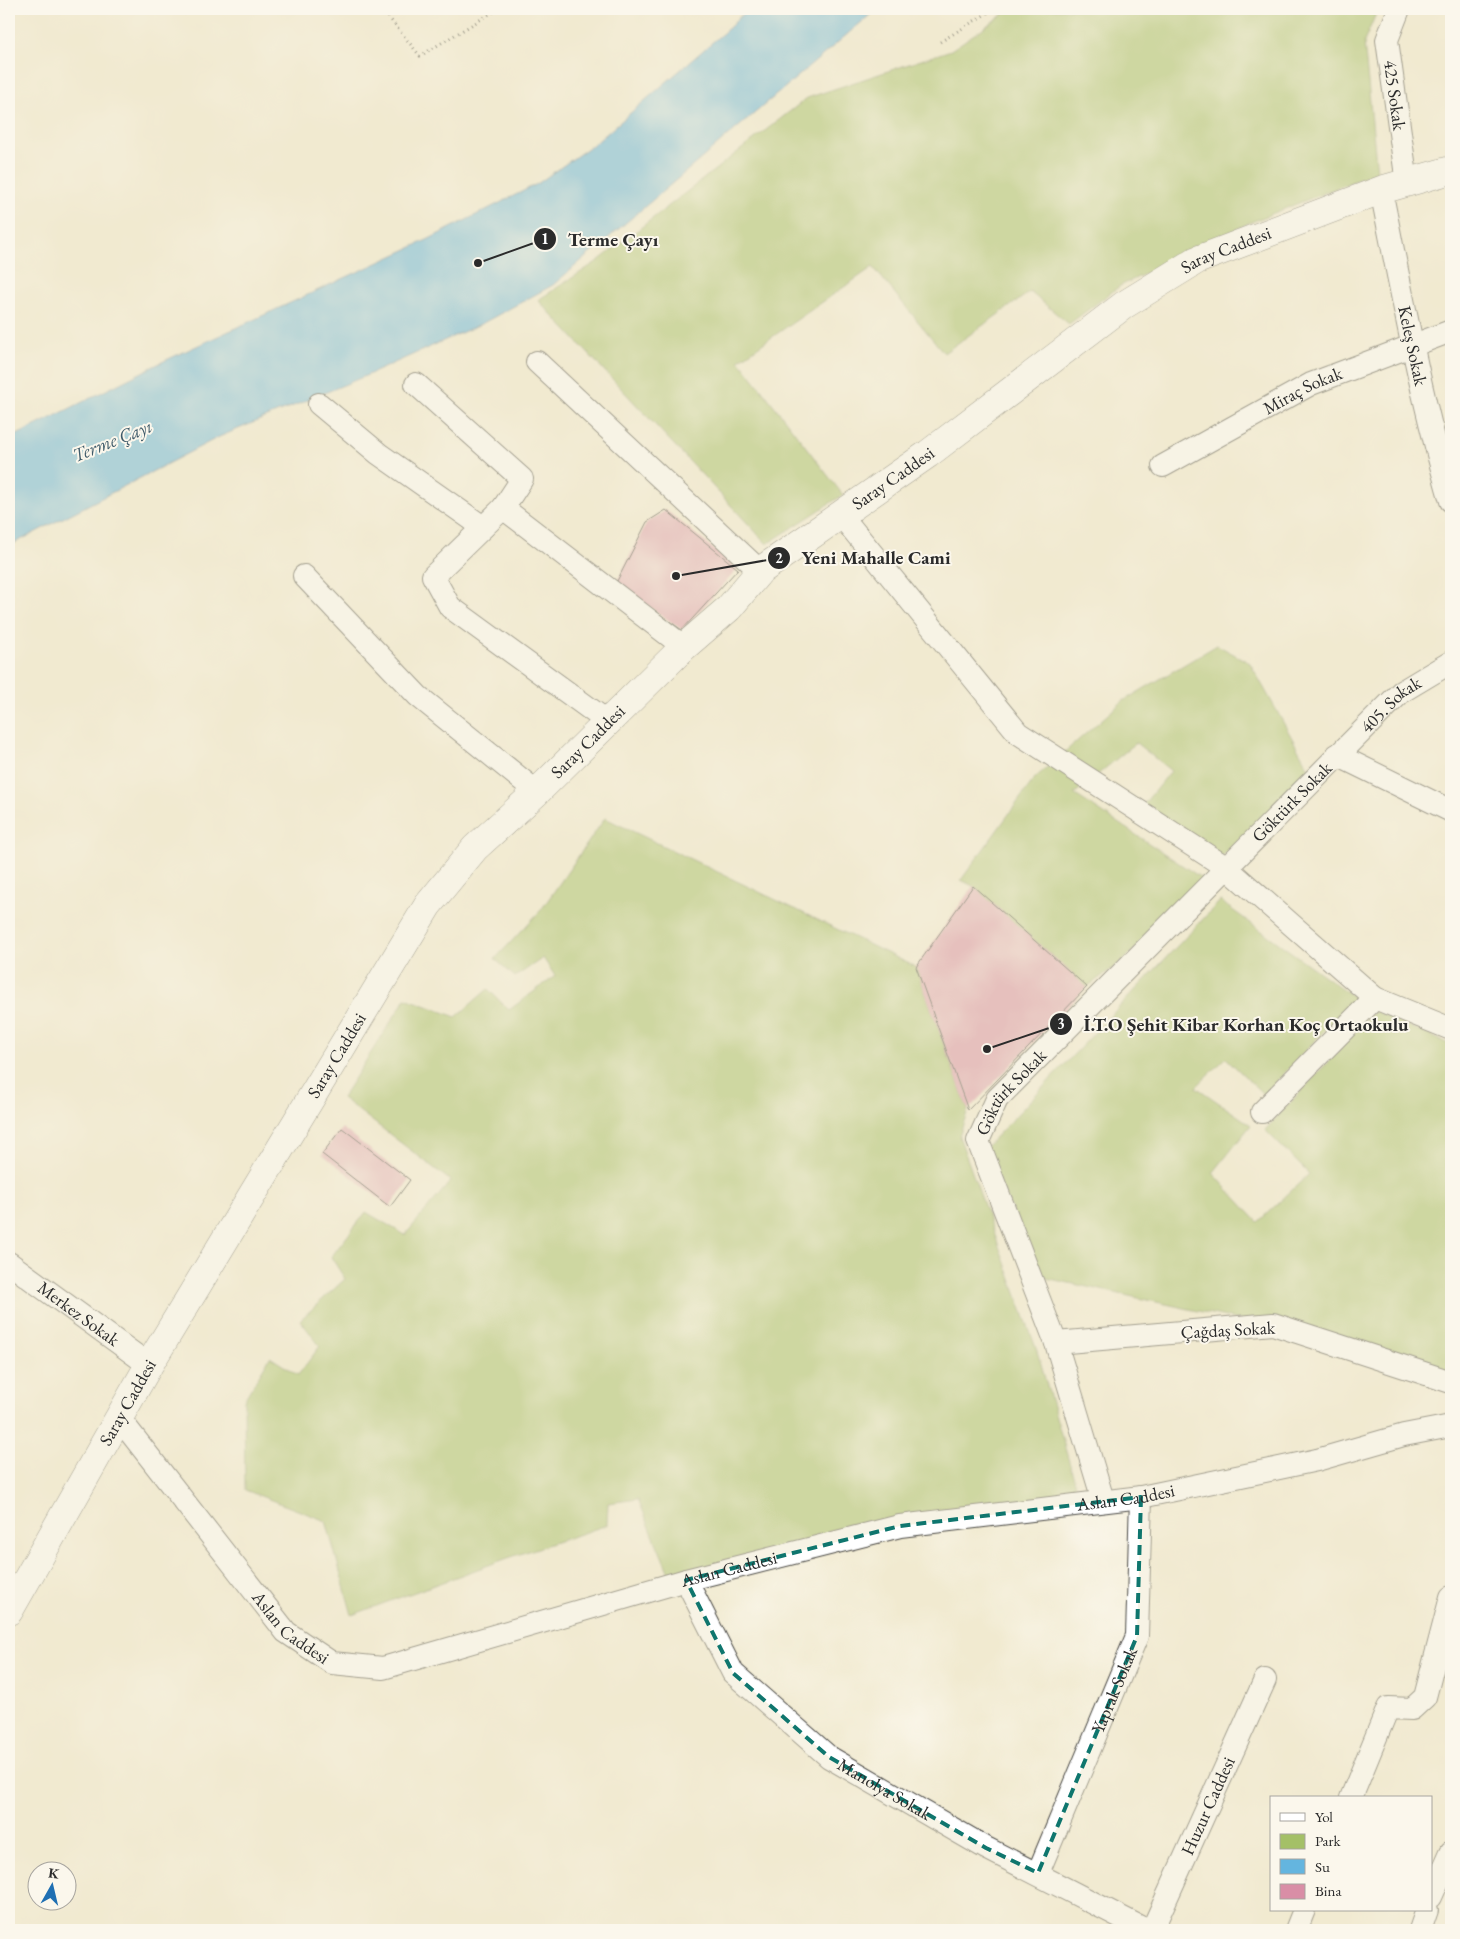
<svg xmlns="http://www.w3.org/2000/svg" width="1460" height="1939" font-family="'EB Garamond',serif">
<rect width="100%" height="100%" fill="#fbf7ec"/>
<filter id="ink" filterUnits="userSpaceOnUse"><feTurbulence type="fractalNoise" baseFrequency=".02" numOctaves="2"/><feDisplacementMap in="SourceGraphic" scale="10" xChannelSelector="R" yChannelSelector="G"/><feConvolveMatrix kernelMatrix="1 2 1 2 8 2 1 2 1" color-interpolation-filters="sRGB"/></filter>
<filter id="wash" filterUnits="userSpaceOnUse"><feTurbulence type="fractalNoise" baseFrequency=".0096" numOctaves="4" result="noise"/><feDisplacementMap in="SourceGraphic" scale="20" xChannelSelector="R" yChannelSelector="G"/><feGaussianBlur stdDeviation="1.12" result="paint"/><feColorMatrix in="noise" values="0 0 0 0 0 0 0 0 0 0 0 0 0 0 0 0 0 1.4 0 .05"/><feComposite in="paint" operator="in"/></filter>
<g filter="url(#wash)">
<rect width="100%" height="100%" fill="#f1ead0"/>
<!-- green -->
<path fill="#a4c067" stroke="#687649" d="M1011,9h367l-14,33 13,130 -128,51 -129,63 -51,38 -39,-32 -86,61 -71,-86 -134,93 104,135 -76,49 -229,-244 60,-39 209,-163 144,-48z
M1217,645l33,18 61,109 -95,90 -78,-51 33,-40 -35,-28 -62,51 129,85 -79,81 -37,27 -114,-101 -12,-6 74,-102 88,-77z
M605,818l311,149 52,143 -9,26 78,215 44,152 -410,75 -33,-79 -30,4 -1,22 -99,33 -156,57 -26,-94 -81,-31 -1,-90 26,-43 28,18 22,-29 -20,-26 45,-41 -14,-22 35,-45 39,23 46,-54 -109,-83 64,-100 50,19 32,-28 21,21 46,-34 -12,-18 -28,19 -20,-18 46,-49z
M1220,901l135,97 -91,97 -38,-37 -30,29 55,38 -38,48 45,49 51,-48 -44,-44 110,-119 76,34v341l-179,-59 -231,-50 -56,-129z"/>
<!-- water -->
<path fill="#64b5df" stroke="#487085" d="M747,9h130l-324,276 -70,38 -113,51 -151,63 -210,109v-107l155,-78 263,-121 110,-56 61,-43 132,-114z"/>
<g id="blocks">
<!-- building -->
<path fill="#d98ea6" d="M666,510l72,59 -56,61 -66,-47 31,-61z
M973,886l114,101 -119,123 -52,-143z
M342,1128l68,52 -20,27 -68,-53z"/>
</g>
</g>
<g filter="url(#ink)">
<use href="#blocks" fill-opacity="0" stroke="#494844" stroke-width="1"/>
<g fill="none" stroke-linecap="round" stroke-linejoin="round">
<defs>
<g id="minor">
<path id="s1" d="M1399,9l-12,31 20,143"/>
<path id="s2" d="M1381,190c21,104 40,209 70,311"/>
<path d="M537,362l223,209"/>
<path d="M416,384l106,95 -19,29 -70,68 17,31 158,115"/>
<path d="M319,404l60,50 104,73"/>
<path id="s3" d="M1163,466l148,-82 140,-53"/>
<path d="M503,508l181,139"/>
<path d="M840,514l178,219 209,135 148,130"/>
<path d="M304,576l114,120 119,96"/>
<path d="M1337,755l114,56"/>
<path d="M1262,1112l113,-114 76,31"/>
<path id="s4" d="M9,1263l140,102"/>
<path d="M1056,1343l217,-19 178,58"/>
<path id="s5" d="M119,1418l167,214 46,31 51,5 303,-88 214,-54 241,-29 176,-37 87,-25 47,-9"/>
<path id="s6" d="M1103,1500l-47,-157 -78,-202 19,-42 404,-407 50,-30"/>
<path id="s7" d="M686,1580l47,93 96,84 157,91 160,82"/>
<path d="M1351,1798l37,-90 24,1 13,-12 26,-100"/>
<path id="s8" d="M1038,1873l99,-237 4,-139"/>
<path d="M1431,1897l20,-45"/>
<path id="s9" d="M1152,1930l113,-250"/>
<path d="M1296,1930l8,-20"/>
<path d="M1420,1930l7,-20"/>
</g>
<g id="major">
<path id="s10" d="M9,1611l140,-246 279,-460 47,-57 62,-56 147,-145 45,-39 31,-37 168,-117 196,-149 73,-45 184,-70 70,-20"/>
</g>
</defs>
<!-- minor casing -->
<use href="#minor" stroke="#494844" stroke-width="24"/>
<!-- major casing -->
<use href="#major" stroke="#494844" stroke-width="29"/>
<!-- path -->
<path stroke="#494844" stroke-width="3" stroke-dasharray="1 4" stroke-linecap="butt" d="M382,9l38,47 78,-47
M940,42l54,-33"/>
<!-- minor -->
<use href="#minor" stroke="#fff" stroke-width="22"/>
<!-- major -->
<use href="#major" stroke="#fff" stroke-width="28"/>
</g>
</g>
<!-- marked area -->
<path d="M0 0H1460V1939H0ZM1141,1497l-4,139 -99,237 -52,-25 -157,-91 -96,-84 -47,-93 214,-54z" fill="#f1ead0" fill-opacity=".55" fill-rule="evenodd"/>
<path fill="none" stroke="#0f766e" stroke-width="4" stroke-dasharray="10 6" stroke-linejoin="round" d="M1141,1497l-4,139 -99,237 -52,-25 -157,-91 -96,-84 -47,-93 214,-54z"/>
<g text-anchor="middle" stroke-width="4" stroke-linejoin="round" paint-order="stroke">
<!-- street labels -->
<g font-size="18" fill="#2b2b2b" stroke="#fbf7ec">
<text dy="6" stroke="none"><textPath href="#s1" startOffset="89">425 Sokak</textPath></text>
<text dy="6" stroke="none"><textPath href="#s10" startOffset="1860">Saray Caddesi</textPath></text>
<text dy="6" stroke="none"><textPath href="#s2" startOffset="159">Keleş Sokak</textPath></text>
<text dy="6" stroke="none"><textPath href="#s3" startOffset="159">Miraç Sokak</textPath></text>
<text dy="6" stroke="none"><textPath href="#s10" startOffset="1455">Saray Caddesi</textPath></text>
<text dy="6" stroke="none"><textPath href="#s6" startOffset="984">405. Sokak</textPath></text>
<text dy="6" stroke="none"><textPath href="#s10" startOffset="1050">Saray Caddesi</textPath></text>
<text dy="6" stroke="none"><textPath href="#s6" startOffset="845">Göktürk Sokak</textPath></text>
<text dy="6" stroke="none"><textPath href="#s10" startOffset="645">Saray Caddesi</textPath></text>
<text dy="6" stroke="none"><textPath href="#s6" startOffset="440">Göktürk Sokak</textPath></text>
<text dy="6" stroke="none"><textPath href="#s4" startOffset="86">Merkez Sokak</textPath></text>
<text transform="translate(1228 1330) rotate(-3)" y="6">Çağdaş Sokak</text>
<text dy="6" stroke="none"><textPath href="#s10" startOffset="240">Saray Caddesi</textPath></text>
<text dy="6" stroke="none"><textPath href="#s5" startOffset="1142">Aslan Caddesi</textPath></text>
<text dy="6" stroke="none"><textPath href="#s5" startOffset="738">Aslan Caddesi</textPath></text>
<text dy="6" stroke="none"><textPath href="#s5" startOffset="272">Aslan Caddesi</textPath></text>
<text dy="6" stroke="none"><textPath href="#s8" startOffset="198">Yaprak Sokak</textPath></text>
<text dy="6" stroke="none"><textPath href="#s7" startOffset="296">Manolya Sokak</textPath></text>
<text dy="6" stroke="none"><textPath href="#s9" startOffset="136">Huzur Caddesi</textPath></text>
</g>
<!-- water labels -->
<g font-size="19" font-style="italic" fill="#3f5b6a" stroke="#fbf7ec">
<text transform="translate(112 440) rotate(-22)" y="7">Terme Çayı</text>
</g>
</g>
<!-- callouts -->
<path fill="none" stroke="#2b2b2b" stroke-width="2" d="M478 263L545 239M676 576L779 558M987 1049L1061 1024"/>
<g fill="#2b2b2b" stroke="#fbf7ec" stroke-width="2">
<circle cx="478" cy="263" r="5"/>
<circle cx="676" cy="576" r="5"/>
<circle cx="987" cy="1049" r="5"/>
<circle cx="545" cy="239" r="12"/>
<circle cx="779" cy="558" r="12"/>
<circle cx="1061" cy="1024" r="12"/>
</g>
<g font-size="15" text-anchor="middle" font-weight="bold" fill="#fff">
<text x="545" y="244">1</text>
<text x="779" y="563">2</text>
<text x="1061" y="1029">3</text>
</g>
<g font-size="19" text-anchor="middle" font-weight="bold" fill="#2b2b2b" stroke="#fbf7ec" stroke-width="4" stroke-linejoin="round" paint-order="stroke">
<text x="613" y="246">Terme Çayı</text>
<text x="876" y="564">Yeni Mahalle Cami</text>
<text x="1246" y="1031">İ.T.O Şehit Kibar Korhan Koç Ortaokulu</text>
</g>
<!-- margin -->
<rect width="1460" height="1939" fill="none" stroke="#fbf7ec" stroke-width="30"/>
<!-- legend -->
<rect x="1270" y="1796" width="162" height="115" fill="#fbf7ec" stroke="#a8a59f"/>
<rect x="1280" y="1813" width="25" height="8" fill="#ffffff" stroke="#a8a59f"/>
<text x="1315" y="1822" font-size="15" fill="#2b2b2b">Yol</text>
<rect x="1280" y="1834" width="25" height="15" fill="#a4c067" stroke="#a8a59f"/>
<text x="1315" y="1846" font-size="15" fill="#2b2b2b">Park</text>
<rect x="1280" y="1859" width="25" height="15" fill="#64b5df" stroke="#a8a59f"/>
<text x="1315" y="1872" font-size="15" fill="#2b2b2b">Su</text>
<rect x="1280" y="1884" width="25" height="15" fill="#d98ea6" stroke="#a8a59f"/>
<text x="1315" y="1896" font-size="15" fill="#2b2b2b">Bina</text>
<!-- north arrow -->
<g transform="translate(52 1886) rotate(8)"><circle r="24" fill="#fbf7ec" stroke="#a8a59f"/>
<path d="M0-4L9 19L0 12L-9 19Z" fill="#1f6fb2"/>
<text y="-8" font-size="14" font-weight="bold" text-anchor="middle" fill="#2b2b2b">K</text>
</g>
</svg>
